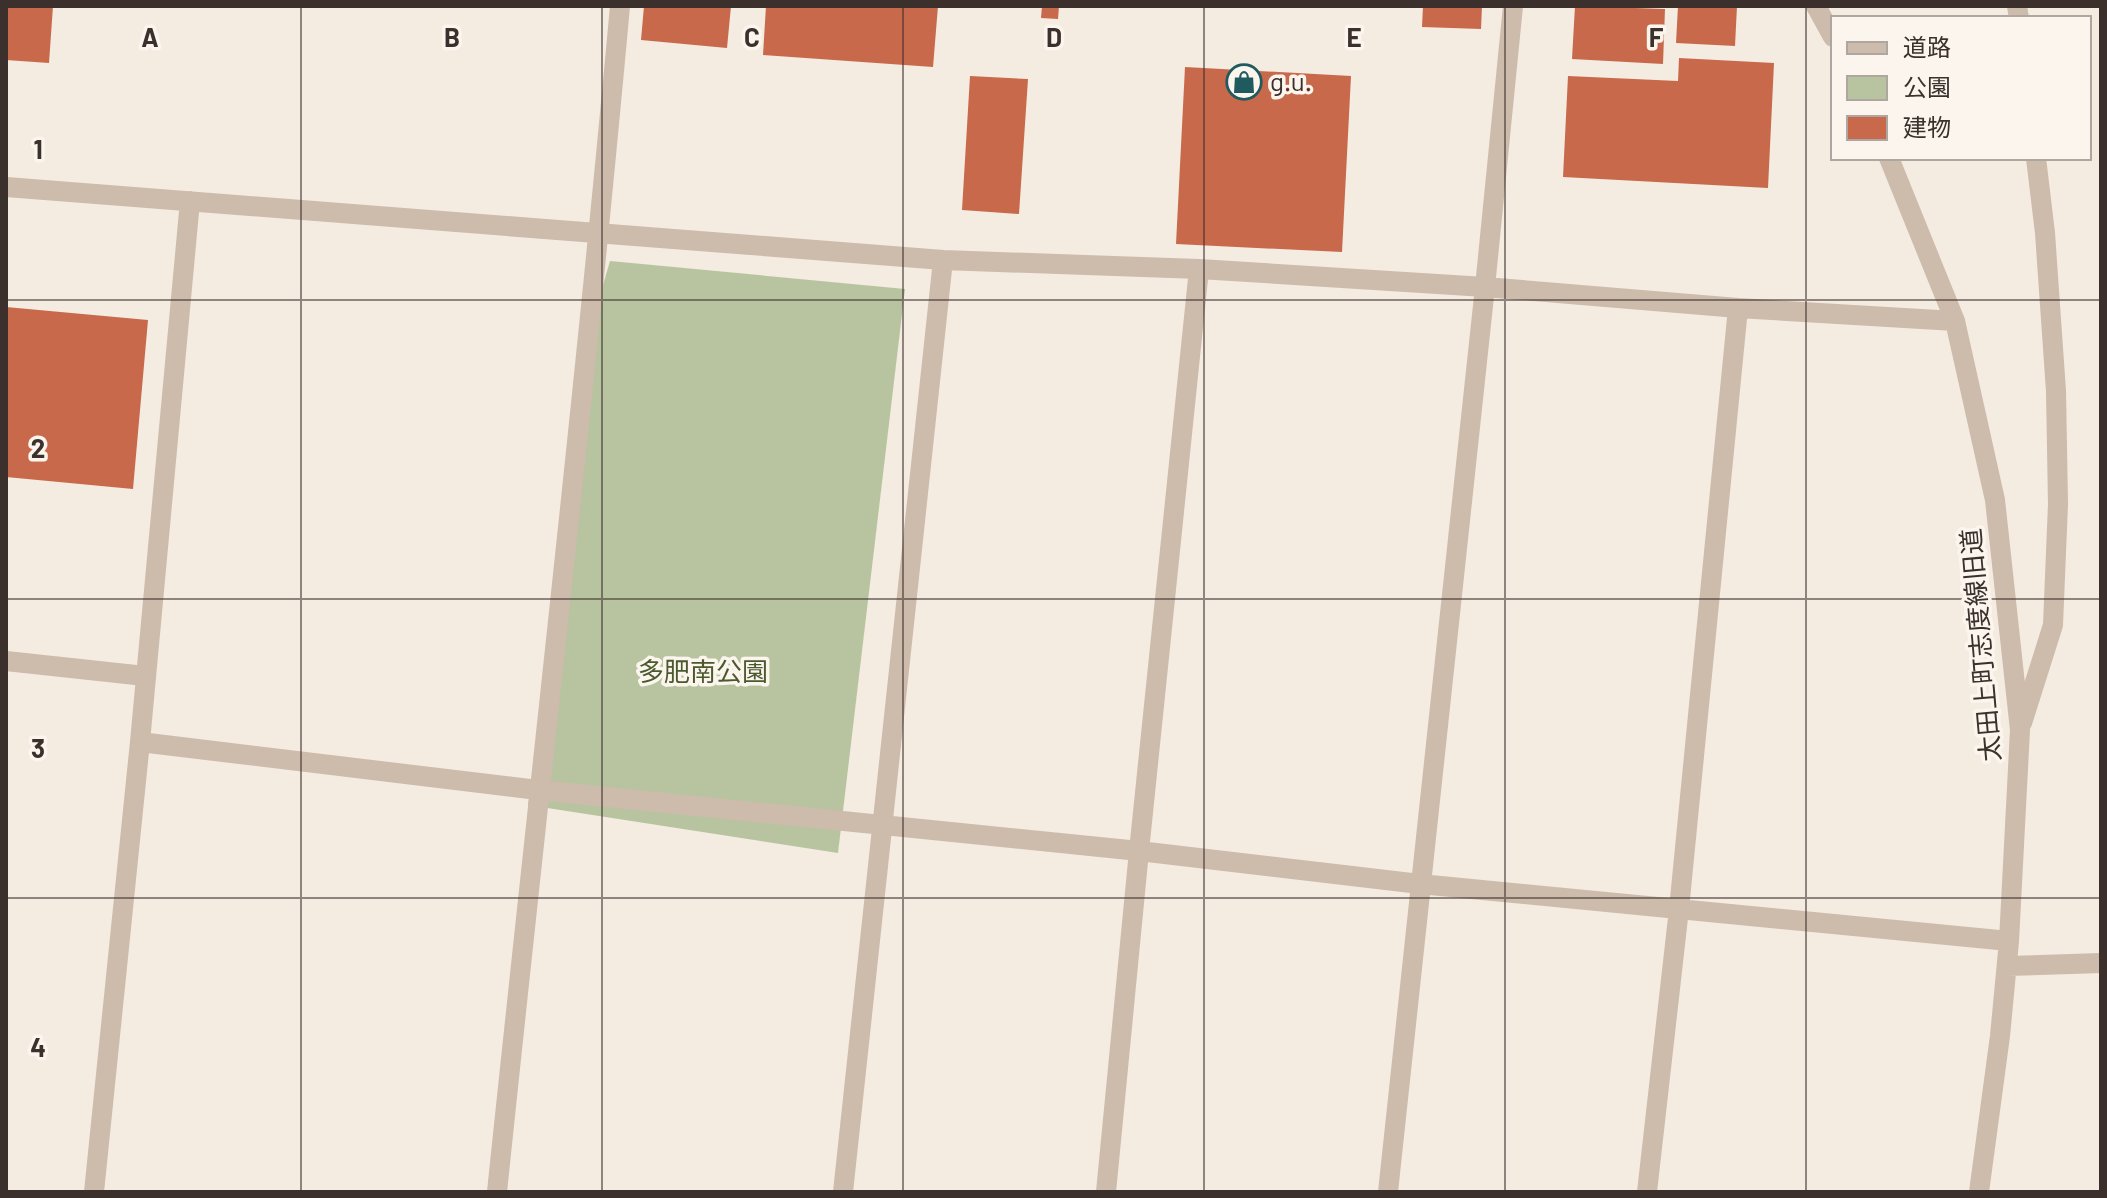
<svg xmlns="http://www.w3.org/2000/svg" width="2107" height="1198" font-family="Barlow,'Noto Sans JP',sans-serif">
<rect width="100%" height="100%" fill="#f4ebe1"/>
<!-- green -->
<path fill="#b8c4a0" d="M610,261l295,28 -67,564 -310,-48 68,-496z"/>
<!-- building -->
<path fill="#c8694b" d="M6,6h47l-4,57 -43,-3z
M644,6h87l-4,42 -86,-8z
M766,6h172l-5,61 -170,-12z
M1042,6h17l-1,13 -17,-1z
M1423,6h59l-1,23 -59,-2z
M1575,6l90,3 -2,55 -91,-5z
M1678,6h59l-2,40 -59,-3z
M1679,58l95,5 -6,125 -205,-11 5,-101 110,5z
M1185,67l166,9 -9,176 -166,-8z
M970,76l58,3 -9,135 -57,-4z
M6,307l142,13 -15,169 -127,-12z"/>
<g fill="none" stroke-linecap="round" stroke-linejoin="round">
<!-- minor -->
<path stroke="#cdbbac" stroke-width="20" d="M1816,6l17,31
M2017,6l2,12
M1889,158l66,163 40,179 25,230 -11,211 -9,95 -21,156
M6,187l937,73 256,9 286,18 253,21 217,13
M6,661l139,15
M2022,723l31,-98 5,-121 -2,-113 -11,-158 -9,-75
M140,742l398,48 601,61 281,33 589,57
M2007,966l94,-3
M94,1192l46,-450 50,-541
M497,1192c41,-395 87,-790 123,-1186
M843,1192l100,-932
M1106,1192l33,-341 60,-582
M1388,1192l97,-905 28,-281
M1647,1192l32,-283 59,-601"/>
</g>
<!-- grid -->
<path fill="none" stroke="#3b302b" stroke-width="2" stroke-opacity="0.55" d="M301,6v1186M602,6v1186M903,6v1186M1204,6v1186M1505,6v1186M1806,6v1186M6,300h2095M6,599h2095M6,898h2095"/>
<!-- icons -->
<defs>
<symbol id="shop-ring" viewBox="-11 -11 22 22"><circle r="9.5" fill="#fbf5ee" stroke="#1f5a5e" stroke-width="1.5"/><path d="M-5-2.5h2.3a2.7 3.5 0 0 1 5.4 0H5L5.5 6h-11ZM-1.5-2.5h3a1.5 2.3 0 0 0-3 0Z" fill="#1f5a5e"/></symbol>
</defs>
<g fill-rule="evenodd">
<use href="#shop-ring" x="1224" y="62" width="40" height="40"/>
</g>
<g text-anchor="middle" stroke-width="7" stroke-linejoin="round" paint-order="stroke">
<!-- poi labels -->
<g font-size="26" fill="#3b302b" stroke="#fbf5ee" text-anchor="start">
<text x="1270" y="91">g.u.</text>
</g>
<!-- street labels -->
<g font-size="26" fill="#3b302b" stroke="#fbf5ee">
<text transform="translate(1981 645) rotate(-95)" y="9">太田上町志度線旧道</text>
</g>
<!-- park labels -->
<g font-size="26" fill="#4a5a2e" stroke="#fbf5ee">
<text x="703" y="681">多肥南公園</text>
</g>
</g>
<g font-size="26" text-anchor="middle" font-weight="bold" fill="#3b302b" stroke="#fbf5ee" stroke-width="7" stroke-linejoin="round" paint-order="stroke">
<text x="150" y="47">A</text>
<text x="452" y="47">B</text>
<text x="752" y="47">C</text>
<text x="1054" y="47">D</text>
<text x="1354" y="47">E</text>
<text x="1656" y="47">F</text>
<text x="38" y="159">1</text>
<text x="38" y="458">2</text>
<text x="38" y="758">3</text>
<text x="38" y="1057">4</text>
</g>
<!-- border -->
<rect width="2107" height="1198" fill="none" stroke="#3b302b" stroke-width="16"/>
<!-- legend -->
<rect x="1831" y="16" width="260" height="144" fill="#fbf5ee" stroke="#aea6a0" stroke-width="2"/>
<rect x="1847" y="42" width="40" height="12" fill="#cdbbac" stroke="#aea6a0" stroke-width="2"/>
<text x="1903" y="56" font-size="24" fill="#3b302b">道路</text>
<rect x="1847" y="76" width="40" height="24" fill="#b8c4a0" stroke="#aea6a0" stroke-width="2"/>
<text x="1903" y="96" font-size="24" fill="#3b302b">公園</text>
<rect x="1847" y="116" width="40" height="24" fill="#c8694b" stroke="#aea6a0" stroke-width="2"/>
<text x="1903" y="136" font-size="24" fill="#3b302b">建物</text>
</svg>
